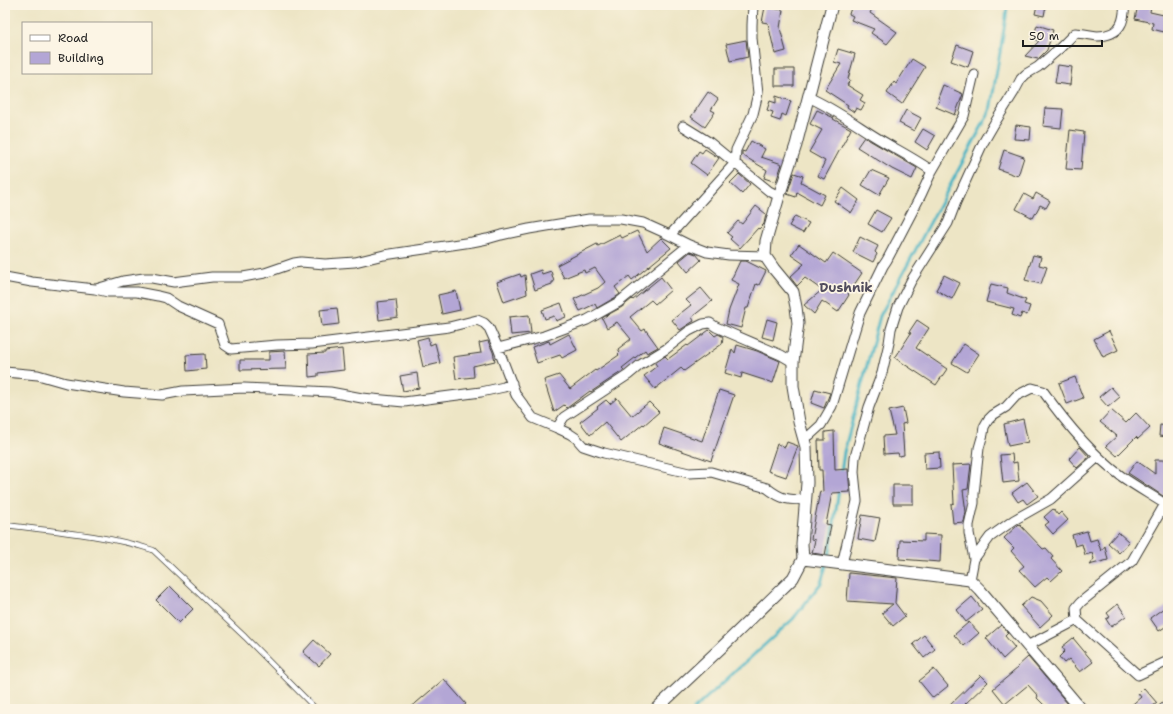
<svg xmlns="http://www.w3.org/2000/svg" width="1173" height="714" font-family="'Shantell Sans',sans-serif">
<rect width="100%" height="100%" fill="#fcf5e5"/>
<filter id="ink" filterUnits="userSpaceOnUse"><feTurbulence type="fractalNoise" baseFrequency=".025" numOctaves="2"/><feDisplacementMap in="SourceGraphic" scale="8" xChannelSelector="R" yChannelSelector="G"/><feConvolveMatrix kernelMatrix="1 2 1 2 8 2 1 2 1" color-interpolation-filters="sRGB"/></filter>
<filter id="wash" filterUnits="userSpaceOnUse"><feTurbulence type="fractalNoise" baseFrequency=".012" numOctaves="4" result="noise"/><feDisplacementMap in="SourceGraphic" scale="16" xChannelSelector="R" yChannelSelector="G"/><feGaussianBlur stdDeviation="0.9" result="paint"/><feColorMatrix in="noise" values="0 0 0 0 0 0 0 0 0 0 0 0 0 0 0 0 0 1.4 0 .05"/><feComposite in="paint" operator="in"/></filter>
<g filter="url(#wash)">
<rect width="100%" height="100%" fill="#ede5c5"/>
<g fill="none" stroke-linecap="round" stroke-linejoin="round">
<!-- stream -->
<path stroke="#47b4c3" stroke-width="3" d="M841,473l3,-21 36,-136 110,-205 16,-94 1,-12
M694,709l99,-90 28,-36 9,-32 9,-62"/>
</g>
<g id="blocks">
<!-- building -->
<path fill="#b3a6d5" d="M852,5h9l11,4 -2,4 27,19 -10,12 -16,-11 3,-4 -23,-9 2,-4 -4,-2z
M1037,5h9l-2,11 -9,-2z
M1138,5l13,1 -1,6 18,4 -4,16 -12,-3 1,-6 -18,-4z
M765,7l18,3 -3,18 6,23 -11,3 -7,-31 -6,-1z
M1037,25l16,5 -6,20 -9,9 -13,-3 14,-15 -6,-2z
M746,40l2,17 -18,4 -4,-17z
M957,45l16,6 -5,16 -17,-6z
M838,49l17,5 -7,25 2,1 -3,5 16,10 -3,5 5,3 -4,7 -5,-2 -2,4 -7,-5 1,-2 -23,-15 16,-26 -7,-2z
M912,59l13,8 -23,37 -15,-11 7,-11 2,2z
M1058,65l14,2 -2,18 -15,-2z
M775,69h19v17h-19z
M943,85l20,9 -8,21 -19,-8 4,-8 -2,-1z
M708,92l10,7 -7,11 4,2 -10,15 -14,-10z
M776,96l15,5 -5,15 -4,-2 -2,7 -9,-3 2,-6 -6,-2 3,-9 6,2z
M1045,108l18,1 -2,19 -18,-2z
M817,110l17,8 -1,1 18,10 -27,50 -6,-3 7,-15 -16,-9 13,-22 -12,-6z
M906,110l15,8 -7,13 -15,-8z
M1016,125l15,2 -1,13 -16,-1z
M923,129l12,7 -8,14 -12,-8z
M1070,130l14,2 -3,38 -15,-1z
M864,137l53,31 -5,11 -20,-10 -35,-22z
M751,141l14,8 -4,8 21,7 -6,18 -12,-4 3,-8 -25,-15v-4l3,1z
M705,149l14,9 -12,17 -16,-12 8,-12 3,2z
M1004,150l20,7 -6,19 -20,-7z
M871,170l18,8 -10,17 -17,-10z
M794,173l9,3 -2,6 24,13 -5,10 -23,-13 -1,5 -9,-3z
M739,174l11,10 -8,10 -12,-11z
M843,188l16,12 -8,13 -17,-12z
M1036,193l14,8 -4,7 -6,-3 -7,13 -17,-9 8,-15 9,5z
M756,206l10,8 -2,10 -5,5 -1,-1 -18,20 -10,-9 2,-2 -5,-4 11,-12 4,3z
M876,210l15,8 -9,14 -14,-8z
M795,216l14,7 -6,10 -14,-7z
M637,231l10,20 14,-13 10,10 -39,32 -3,-4 -14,11 5,7 -4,3 -19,11 -2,-4 -15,7 -6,-12 24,-11 7,-6 -10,-14 -10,5 -1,-3 -20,8 -7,-13 40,-21 1,2 22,-11 2,3z
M860,237l18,9 -3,6 2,2 -4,8 -20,-10z
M799,244l27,19 7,-10 29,20 -14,21 1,1 -11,17 -16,-11 -8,13 -10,-9 18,-15 -17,-12 -8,8 -7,-9 14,-13 -13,-9z
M690,252l6,2 5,6 -13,12 -9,-11z
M1033,255l8,2 -2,8 8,2 -6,17 -16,-4z
M740,261h6l20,10 -7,14 -3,-1 -8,24h-2l-5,20 -15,-4 3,-14 10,-26 -8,-4z
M541,270l1,4 9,-3 3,11h-2v2l-17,6 -5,-16z
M520,274l1,3 4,-2 2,19 -23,8 -7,-20z
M944,275l16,8 -8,16 -16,-9z
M661,277l10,13 -16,14 -4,-4 -21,17 12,14 3,-2 13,18 -11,6 -2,-3 -23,18 2,2 -33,22 -1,-1 -23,17 -3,-3 -10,7 -10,-32 15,-5 11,14 25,-19 1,1 23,-16 -1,-1 2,-2 -2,-3 13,-10 -14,-17 -10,6 -5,-10 20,-11 10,-8 1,1z
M991,284l17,4 -1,5 19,7 -2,4 6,2 -3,9 -5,-2 -2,5 -8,-3 2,-6 -28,-7z
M701,288l11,13 -20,16 2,4 -14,9 -8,-10 19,-15 -5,-5z
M456,291l4,19 -18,4 -4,-19z
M396,300l2,17 -19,3 -2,-18z
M561,303l5,14 -10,4 -2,-5 -9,3 -3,-9z
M337,308l2,16 -17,2 -2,-16z
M529,315l2,18 -20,2 -2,-18z
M767,319l10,3 -4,18 -11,-3z
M917,320l12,8 -13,20 31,21 -11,16 -41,-27 16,-25 -2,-1z
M709,330l6,6 3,-2 4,2 1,2 -1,6 -38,27 -3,-3 -26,21 -11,-13 13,-10 -2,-3 10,-7 3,3 19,-14 1,1z
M1109,331l9,19 -15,7 -9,-18z
M569,334l8,16 -15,8 -2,-3 -23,8 -5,-16 17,-6 1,3z
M428,337l2,8 5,-2 5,20 -17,4 -6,-27z
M488,341l5,11 2,9 -22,5 1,11 -18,2 -3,-22 28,-4 -2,-10z
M964,344l15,10 -12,18 -15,-9z
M737,345l20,6 23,10 -7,22 -31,-10 -1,5 -16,-5 7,-24 3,4z
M342,349l2,21 -26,3v3l-9,1 -1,-23 17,-1v-2z
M285,351l1,18 -46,1v-10h29v-8z
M205,354l1,15 -19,2 -1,-16z
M417,373l2,15 -16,3 -3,-15z
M1075,377l8,21 -16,6 -8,-21z
M1111,387l9,10 -12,10 -9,-10z
M815,389l15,4 -6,15 -13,-5z
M719,390l15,5 -23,66 -52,-18 5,-15 38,13z
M617,398l15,18 17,-14 10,10 -15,13 -1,-1 -22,18 -16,-20 -15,13 -10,-13 18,-14 -1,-1 9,-7 4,4z
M903,408l3,15 -4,1 2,31 -5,1 -1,-3 -14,1 -1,-18 12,-1 -6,-24z
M1111,410l15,13 10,-10 14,15 -12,11 -2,-2 -19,19 -11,-10 11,-10 -17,-14z
M1023,419l5,23 -20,4 -4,-22z
M1160,425l8,1v11l-9,-1z
M834,431l1,39 13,-1 2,23 -18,1 -6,31 5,1 -6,30 -13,-2 3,-13 -4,-1 9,-48 3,1 -1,-22h-3l-1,-30h7v-8z
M787,442l11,4 -12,31 -18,-6 9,-27 8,3z
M1080,447l9,10 -12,11 -8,-9z
M939,452l1,16 -15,1 -1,-16z
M1012,454l1,9 4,-1 2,19 -16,2 -3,-28z
M1155,460h13v34l-2,4 -38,-25 9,-12 18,13z
M971,464l-3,25 -5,1 3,22 -2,10 -11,1 -2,-19 3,-1 -2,-38z
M1027,482l11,14 -11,8 -4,-5 -5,3 -6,-9z
M893,485h20v19h-20z
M1053,509l5,6 3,-3 7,8 -15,14 -8,-9 4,-3 -5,-5z
M862,515l18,3 -5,24 -17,-3z
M1019,524l24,25 3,-1 7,8 -2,3 11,12 -11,10 -4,-4 -12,10 -16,-17 5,-4 -13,-15 3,-3 -10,-10z
M1087,531l3,10 7,-2 4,12 4,-5 3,14 -19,5 5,-6 -2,-6 -7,2 -3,-11 -7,2 -3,-11z
M1118,532l11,10 -10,11 -11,-10z
M924,534l17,1 -1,27 -41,-3 1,-19 24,1z
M849,573l48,5 -2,25 10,13 -12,10 -11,-13 11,-9 -46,-3z
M170,586l23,23 -14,14 -23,-23z
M972,597l10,12 -16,13 -9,-12z
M1031,597l10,4 12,14 -13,12 -19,-21z
M1118,604l8,12 -15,11 -5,-8 4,-2 -3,-4z
M1168,605v20l-9,6 -9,-13z
M969,622l10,11 -15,13 -10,-11z
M1001,625l7,8 -3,3 10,12 -12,11 -17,-21z
M924,635l11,14 -11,9 -11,-14z
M1073,638l20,24 -13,10 -11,-13 -5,4 -5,-6 6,-6 -3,-4z
M314,640l16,14 -11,12 -16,-14z
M1028,657l40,47 -6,5h-14l-11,-11 1,-2 -10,-11 -23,19 -12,-15 25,-21 -1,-1z
M934,669l14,17 -15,12 -14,-17z
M981,675l7,7 -23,22 5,5h-24z
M444,679l22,25 -6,5h-51z
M1144,688l13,15 -8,6h-22l14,-12 -3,-4z"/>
</g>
</g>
<g filter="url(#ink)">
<use href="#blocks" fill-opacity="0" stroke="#3b3a35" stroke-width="1"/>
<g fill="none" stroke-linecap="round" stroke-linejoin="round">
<defs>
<path id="service" d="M5,525c49,6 101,10 148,25l92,87 71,72"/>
<path id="minor" d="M808,97c23,10 44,25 66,39 19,12 40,22 58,35
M683,126l26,16 60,49 10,5
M670,235l65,-72 1,-13 17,-36 5,-21 -6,-55v-13l1,-20
M5,277l27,5 63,7 13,3h29l21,4 8,2 12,8 40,18 7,21 6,4 46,-4 35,-1 137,-17 28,-7 7,3 5,5 9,20 18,47 17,23 24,10 13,6 6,4 7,8 21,7 85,20 22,-1 56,16c14,11 22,13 39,11
M96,289l27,-8 21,-3h8l22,4 7,-1 31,-4h31l22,-4 29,-10 7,-1 24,2 30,-2 29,-7 88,-13 15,-3 14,-4 28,-6 60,-10h32l22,4 20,9 26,13 18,7 22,3 36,1
M498,348l46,-12 43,-16 32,-18 70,-57
M5,372l33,3 28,8 58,9 38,3 21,-4 61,-3 48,2 38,2 32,6 42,4 77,-10 23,-5 8,-4
M557,428l7,-11 64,-42 12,-10 26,-16 23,-18 14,-7 7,-1 6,4 65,28 12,7
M804,437l6,-2 11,-10 11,-19 28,-93 23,-47 4,-6 34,-65 11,-24 32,-55 10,-42
M974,559l16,-22 24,-17 37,-21 47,-42
M842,564l15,-63 -3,-29 1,-15 14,-50 13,-34 7,-30 2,-14 7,-22 13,-26 37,-58 8,-21 27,-59 11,-19 20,-32 7,-13 5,-5 12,-7 22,-19 15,-15c7,0 14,2 22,3 9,0 20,-3 24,-12 3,-5 3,-13 4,-19
M970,580l4,-21 -5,-26v-8l5,-22v-9l5,-46 4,-14 1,-7 4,-7 5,-5 13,-8 10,-11 16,-8 11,3c22,31 47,62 78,85 14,10 30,19 44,28l-33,57 -51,41 -5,6 1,12 -50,26
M1077,620l61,55 30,-14
M1163,709l5,-4"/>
<path id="tertiary" d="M803,559l167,21 10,10 101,119
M656,709l68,-64 69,-67 10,-19 -1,-15 5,-61 -1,-36 -7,-25 -6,-36v-24l5,-39 -2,-16 -3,-15 -19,-23 -9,-13 1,-15 13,-45 17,-51 36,-140"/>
</defs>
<!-- service casing -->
<use href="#service" stroke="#3b3a35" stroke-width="6"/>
<!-- minor casing -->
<use href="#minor" stroke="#3b3a35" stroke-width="11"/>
<!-- tertiary casing -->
<use href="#tertiary" stroke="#3b3a35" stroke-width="13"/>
<!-- service -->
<use href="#service" stroke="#fff" stroke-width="4.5"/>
<!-- minor -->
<use href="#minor" stroke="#fff" stroke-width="9"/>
<!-- tertiary -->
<use href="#tertiary" stroke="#fff" stroke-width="11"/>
</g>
</g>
<g text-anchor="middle" stroke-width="3.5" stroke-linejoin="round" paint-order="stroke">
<!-- quarter labels -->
<g font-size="13" font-weight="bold" fill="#514c5d" stroke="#fcf5e5">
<text x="846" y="292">Dushnik</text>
</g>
</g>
<!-- margin -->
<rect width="1173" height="714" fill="none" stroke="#fcf5e5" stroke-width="20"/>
<!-- legend -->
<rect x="22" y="22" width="130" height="52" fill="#fcf5e5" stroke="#a29e95"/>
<rect x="30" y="35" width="20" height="6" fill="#ffffff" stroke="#a29e95"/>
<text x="58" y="42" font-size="12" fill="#1c1c1c">Road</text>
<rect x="30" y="52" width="20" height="12" fill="#b3a6d5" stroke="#a29e95"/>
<text x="58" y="62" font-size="12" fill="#1c1c1c">Building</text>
<!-- scale -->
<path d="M1023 40v6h79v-6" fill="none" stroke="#1c1c1c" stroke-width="2"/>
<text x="1029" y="40" font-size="12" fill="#1c1c1c" stroke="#fcf5e5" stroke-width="3" paint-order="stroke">50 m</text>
</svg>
